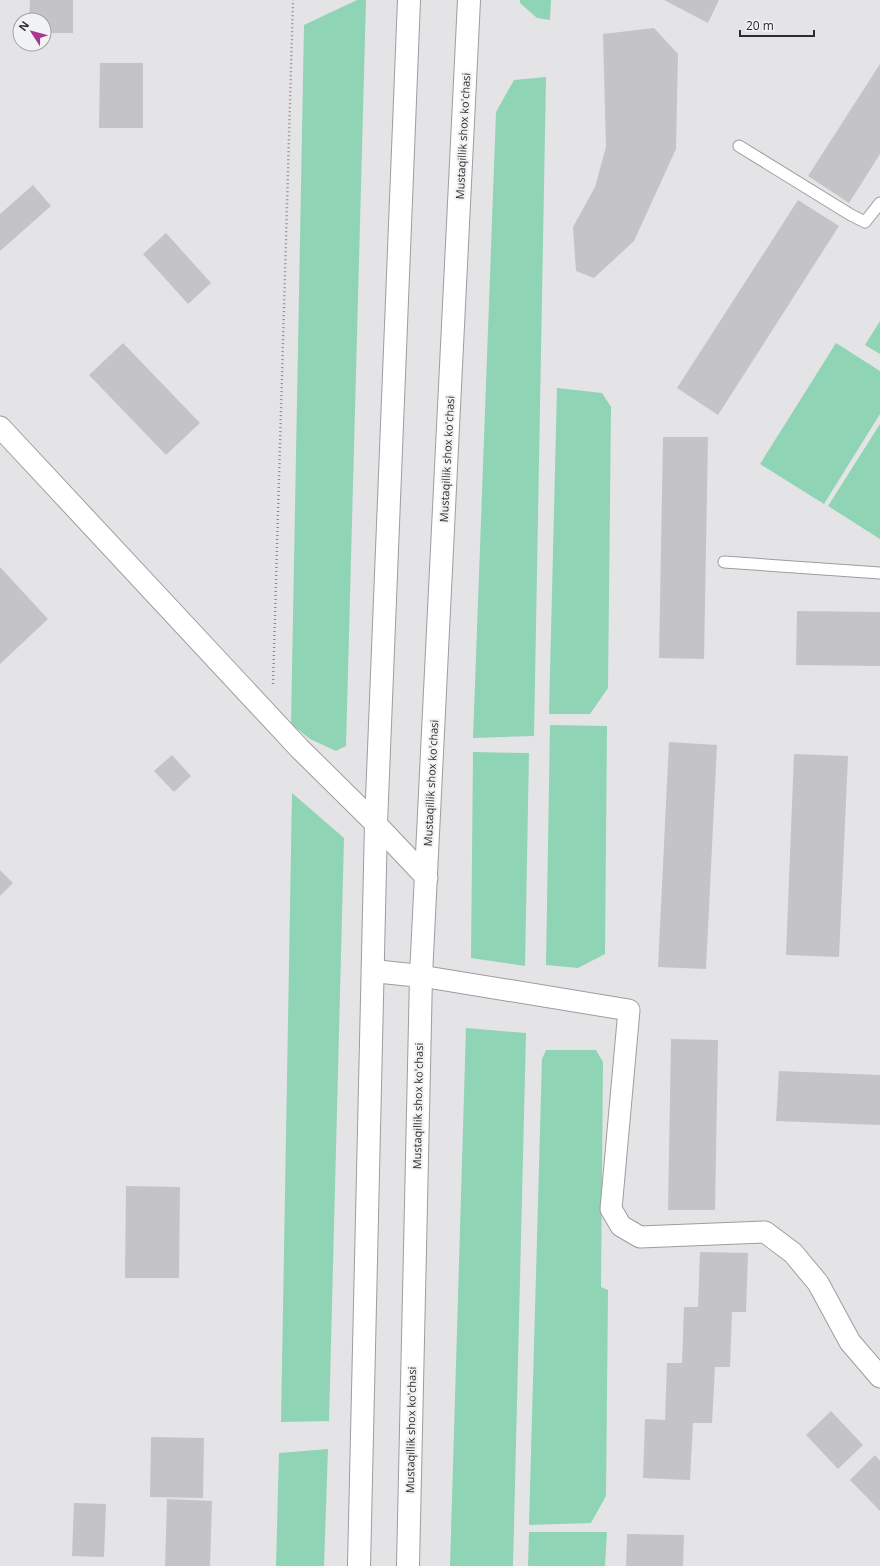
<svg xmlns="http://www.w3.org/2000/svg" width="880" height="1566" font-family="'Open Sans',sans-serif">
<rect width="100%" height="100%" fill="#e4e4e6"/>
<!-- green -->
<path fill="#8fd4b5" d="M357,0h9l-20,746 -10,5 -26,-12 -19,-15 13,-699z
M520,0h31l-1,20 -13,-2 -17,-15z
M546,77l-12,659 -61,2 23,-626 18,-32z
M880,321v33l-15,-9z
M836,343l44,28v43l-56,90 -64,-40z
M557,388l45,5 9,14 -3,281 -18,26h-41z
M880,424v115l-52,-33z
M550,725l57,1 -2,228 -27,14 -32,-3z
M473,752l56,1 -4,213 -54,-8z
M292,793l52,45 -15,583 -48,1z
M466,1028l60,5 -13,533h-63z
M546,1050h50l7,12 -2,225 7,3 -2,206 -15,27 -62,2 13,-466z
M328,1449l-4,117h-48l3,-113z
M529,1532h78l-2,34h-77z"/>
<!-- building -->
<path fill="#c4c4c6" d="M30,0h43v33h-29v-13h-15z
M664,0h55l-11,23z
M654,28l24,26 -2,95 -42,92 -40,37 -18,-7 -3,-44 22,-40 11,-40 -3,-113z
M100,63h43v65h-44z
M880,64v90l-31,49 -41,-27z
M33,185l18,21 -51,45v-37z
M798,200l41,26 -121,189 -41,-27z
M166,233l45,50 -23,21 -45,-50z
M123,343l77,80 -34,32 -77,-80z
M663,437h45l-4,222 -45,-1z
M0,567l48,52 -48,45z
M797,611l83,1v54l-84,-1z
M669,742l48,3 -11,224 -48,-2z
M794,754l54,2 -9,201 -53,-2z
M172,755l19,21 -17,16 -20,-21z
M0,870l13,13 -13,13z
M671,1039l47,1 -3,170h-47z
M779,1071l101,4v50l-104,-4z
M126,1186l54,1 -1,91h-54z
M700,1252l48,1 -2,59h-14l-2,55h-15l-3,56h-19l-3,57 -47,-2 2,-59 20,1 2,-57h15l2,-56h14z
M831,1411l32,34 -25,24 -32,-34z
M151,1437l53,1 -1,60 -53,-1z
M875,1455l5,6v50l-30,-31z
M167,1499l45,2 -2,65h-45z
M74,1503l32,1 -2,53 -32,-1z
M627,1534l57,1 -1,31h-57z"/>
<g fill="none" stroke-linecap="round" stroke-linejoin="round">
<defs>
<path id="lane" d="M739,146l112,69 14,7 15,-19
M724,562l156,11"/>
<path id="street" d="M0,427l300,322 76,75 51,54
M421,976l208,34 -18,199 10,17 19,11 125,-5 28,21 25,30 32,59 30,35"/>
<path id="secondary" d="M373,971l48,5"/>
<path id="primary" d="M359,1566l17,-742 33,-824
M408,1566l13,-590 48,-976"/>
</defs>
<!-- lane casing -->
<use href="#lane" stroke="#9d9d9f" stroke-width="13"/>
<!-- street casing -->
<use href="#street" stroke="#9d9d9f" stroke-width="23"/>
<!-- secondary casing -->
<use href="#secondary" stroke="#9d9d9f" stroke-width="24"/>
<!-- primary casing -->
<use href="#primary" stroke="#9d9d9f" stroke-width="24"/>
<!-- path -->
<path stroke="#8a8a8b" stroke-width="2.5" stroke-dasharray="1 3" stroke-linecap="butt" d="M273,684l20,-684"/>
<!-- lane -->
<use href="#lane" stroke="#fff" stroke-width="11"/>
<!-- street -->
<use href="#street" stroke="#fff" stroke-width="21"/>
<!-- secondary -->
<use href="#secondary" stroke="#fff" stroke-width="22"/>
<!-- primary -->
<use href="#primary" stroke="#fff" stroke-width="22"/>
</g>
<g text-anchor="middle" stroke-width="4" stroke-linejoin="round" paint-order="stroke">
<!-- street labels -->
<g font-size="11" fill="#2c2c2d" stroke="#f1f2f4">
<text transform="translate(463 136) rotate(-87)" y="4">Mustaqillik shox ko'chasi</text>
<text transform="translate(447 459) rotate(-87)" y="4">Mustaqillik shox ko'chasi</text>
<text transform="translate(431 783) rotate(-87)" y="4">Mustaqillik shox ko'chasi</text>
<text transform="translate(418 1106) rotate(-89)" y="4">Mustaqillik shox ko'chasi</text>
<text transform="translate(411 1430) rotate(-89)" y="4">Mustaqillik shox ko'chasi</text>
</g>
</g>
<!-- north arrow -->
<g transform="translate(32 32) rotate(306)"><circle r="19" fill="#f1f2f4" stroke="#a2a3a4"/>
<path d="M0-3L7 15L0 10L-7 15Z" fill="#aa3690"/>
<text y="-6" font-size="11" font-weight="bold" text-anchor="middle" fill="#2c2c2d">N</text>
</g>
<!-- scale -->
<path d="M740 30v6h74v-6" fill="none" stroke="#2c2c2d" stroke-width="2"/>
<text x="746" y="30" font-size="12" fill="#2c2c2d" stroke="#f1f2f4" stroke-width="3" paint-order="stroke">20 m</text>
</svg>
